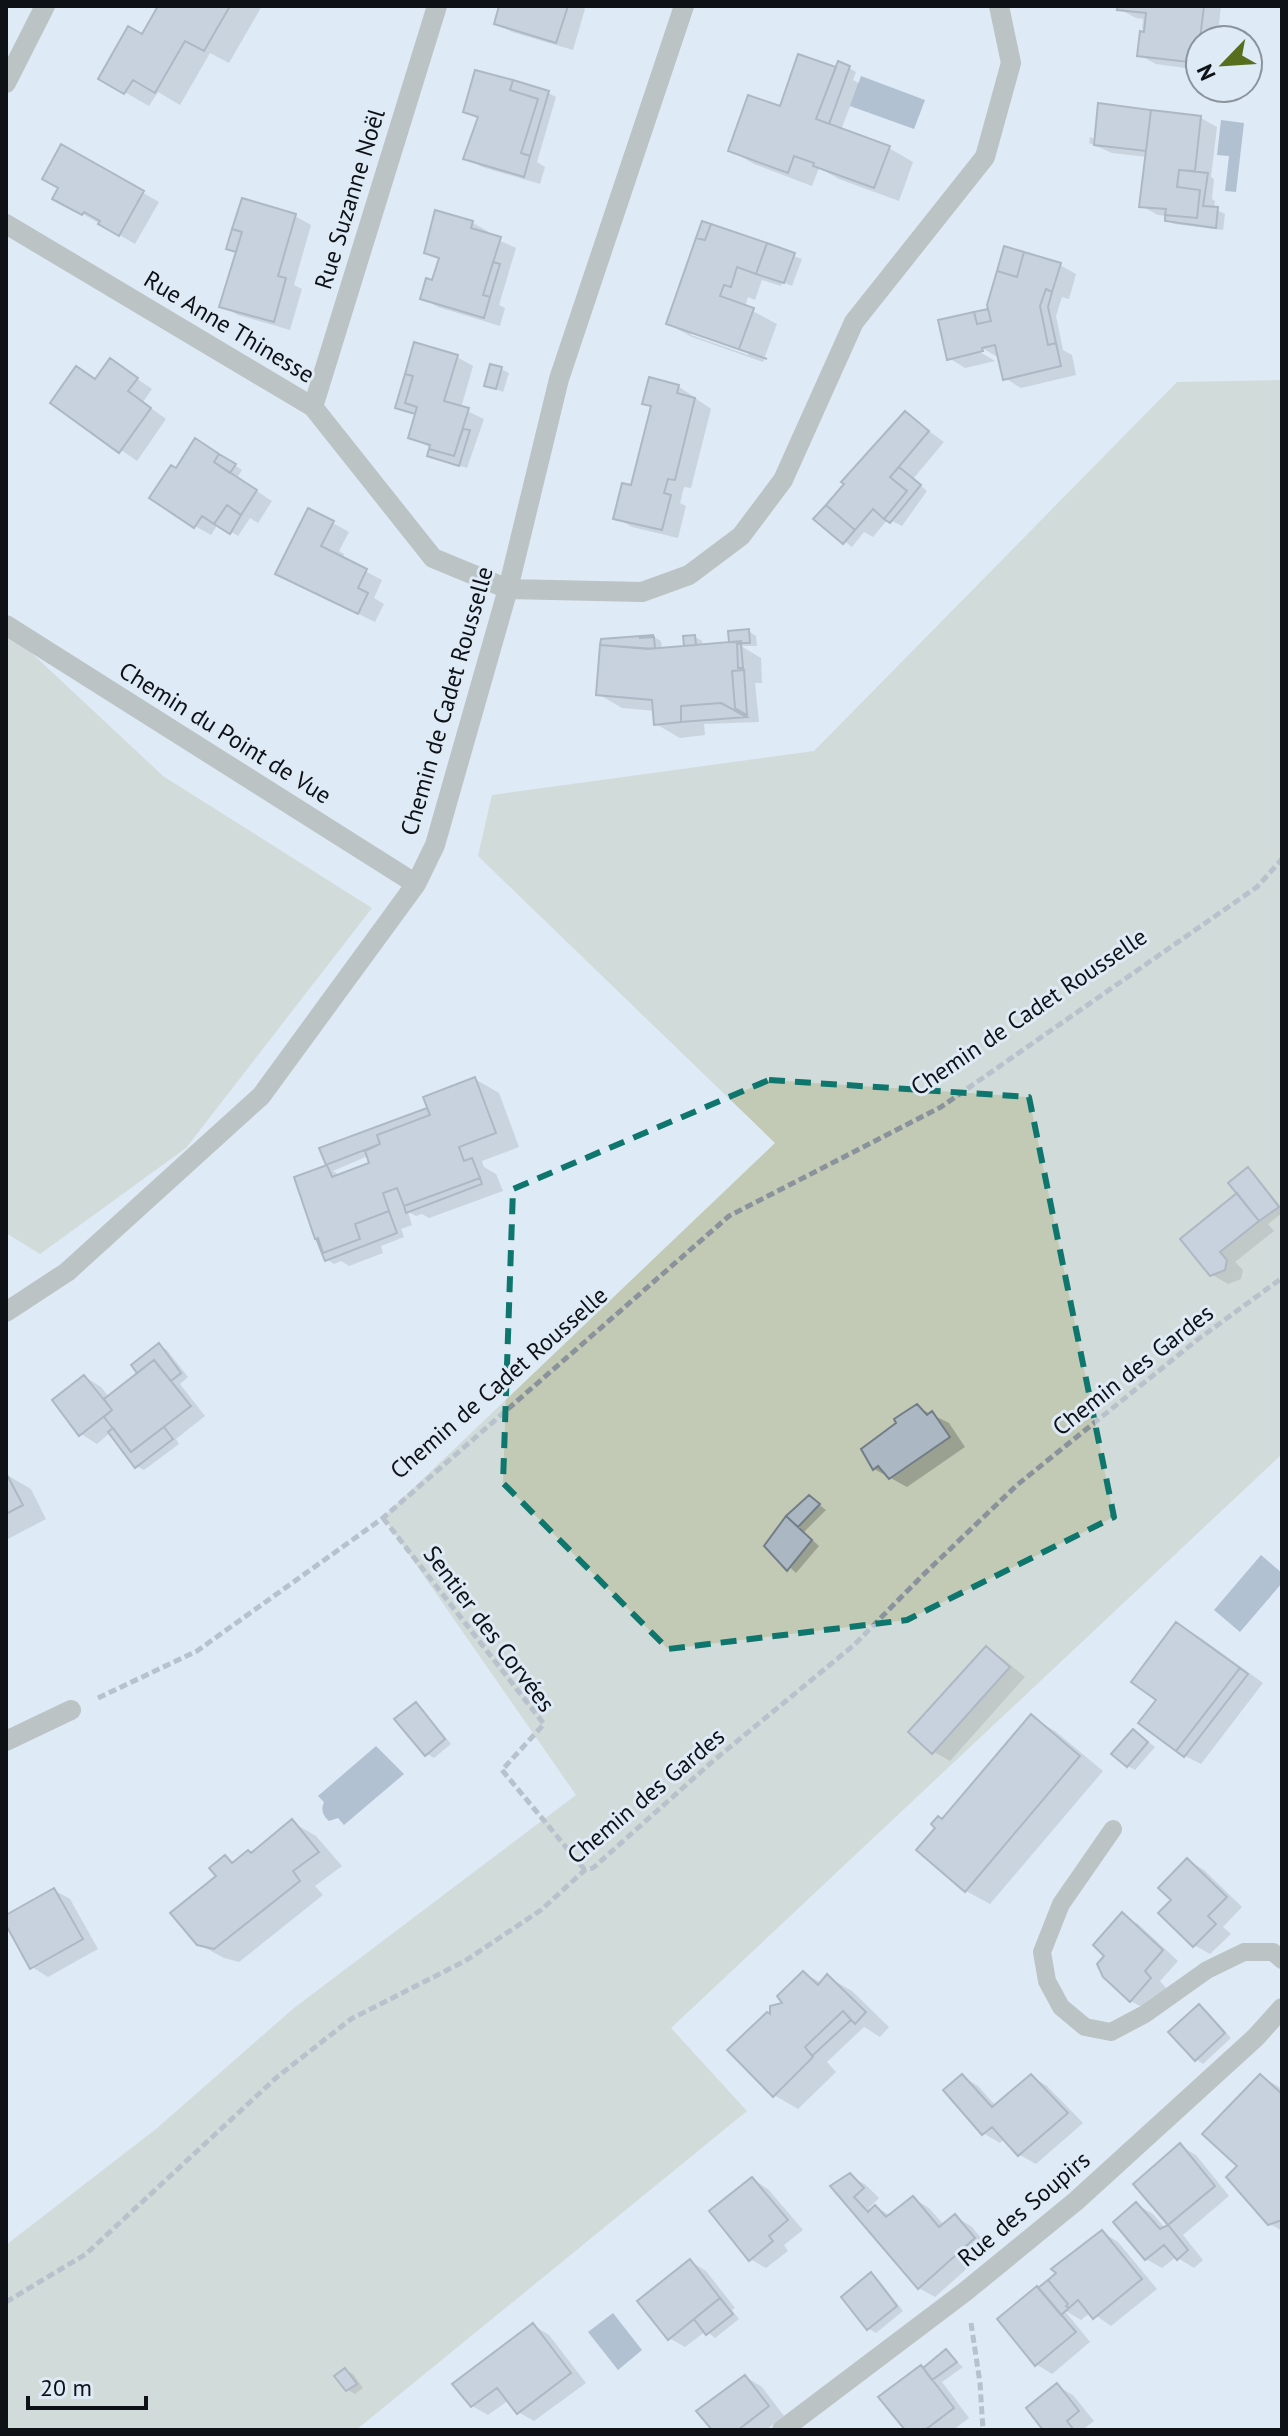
<svg xmlns="http://www.w3.org/2000/svg" width="1288" height="2436" font-family="'PT Sans',sans-serif">
<rect width="100%" height="100%" fill="#deeaf6"/>
<!-- green -->
<path fill="#c2cab5" d="M1282,380v1074l-611,574 76,83 -391,319h-350v-185l150,-116 138,-121 282,-213 -193,-278 392,-374 -297,-287 14,-61 322,-44 363,-369z
M6,629l157,147 209,132 -186,240 -146,106 -34,-21z"/>
<!-- water -->
<path fill="#7b91a7" d="M861,76l64,24 -11,29 -64,-23z
M1221,120l23,3 -8,69 -11,-1 4,-35 -12,-1z
M1261,1555l21,18v10l-42,49 -26,-22z
M376,1746l28,28 -60,51 -6,-7 -9,3c-7,-7 -8,-11 -5,-19l-6,-6z
M613,2313l29,37 -24,20 -30,-38z"/>
<!-- shadow -->
<path fill="#0003" fill-rule="evenodd" d="M161,6h101l-33,57 -19,-10 -30,52 -22,-13 -9,14 -49,-28 43,-41z
M501,6h80l4,3 -12,41 -61,-18 -16,-9z
M1120,6h101l-4,34h-17v30l-44,-6 -17,-9 8,-21 -5,-5 1,-10 -7,-1 -17,-9z
M849,68l7,4 -3,8 6,3 -18,47 48,18 24,14 -14,39 -60,-22 -20,-11 -7,18 -58,-22 -24,-14 105,-81z
M548,93l8,4 -19,65 8,5 -5,17 -58,-17 -16,-9 14,-39 -15,-8z
M1201,118l16,9 -6,50 3,2 -2,20 3,2 -1,8 11,5 -2,16 -49,-6 -7,-4v-4l-9,-1 -17,-9 6,-49 -35,-4 -23,-10 1,-6 6,2z
M62,147l97,55 -24,42 -80,-46 6,-10z
M438,213l35,10 16,9 -1,3 28,13 -17,57 6,3 -5,18 -62,-19 -16,-9 12,-16 7,-22 -14,-8z
M295,216l16,9 -17,60 8,4 -12,41 -52,-15 -17,-9 16,-53 -8,-5z
M703,223l99,36 -10,27 -10,-4 -1,4 -19,-6 -7,20 -7,-3 -3,10 32,17 -14,38 -71,-25 -24,-13zM691,331l58,20 -1,4 -57,-20z
M1060,265l16,9 -7,25 -7,-2 -6,19 7,34 9,5 4,20 -55,13 -16,-10 -4,-19 -26,-15 -2,4 22,13 -30,7 -16,-10 41,-48z
M416,345l41,12 16,9 -12,42 23,11 -17,49 -30,-9 -6,-11 -20,-11 6,-22 -20,-8z
M110,360l42,29 -9,13 23,17 -29,42 -84,-58 43,-23z
M501,369l8,4 -6,19 -17,-7z
M678,386l33,23 -20,79 -7,-1 -4,16 6,3 -8,32 -46,-11 -16,-9 17,-31 20,-79 -9,-5z
M905,414l39,28 -31,37 14,12 -25,35 -14,-7 -15,18 -9,-5 -12,15 -36,-28z
M212,450l30,20 -5,8 35,23 -14,22 -8,-5 -12,18 -20,-12 -7,11 -16,-9 -18,-55z
M333,523l16,9 -10,19 5,3 -2,5 40,21 -8,18 10,6 -9,18 -81,-40z
M748,631l8,5 1,10h-16l20,12 1,25h-7l4,39 -55,2 1,11 -25,3 -24,-14 -1,-13 -33,-3 -24,-14 5,-53 51,-4 7,4 1,9 30,-2 3,-11 7,4 1,6 28,-3z
M475,1079l24,14 20,54 -37,14 2,6 12,7 7,17 -74,27 -7,-4 -6,2 -8,-4 4,13 -11,4 3,8 -23,9 2,7 -34,13 -8,-5 -7,3 -8,-5 -29,-81 32,-12 -7,-17 105,-39 4,2zM368,1156l4,8 -31,12 -8,-5z
M1248,1169l7,5 27,34v5l-14,11 6,7 -39,31 8,8 -2,9 -13,5 -17,-10z
M159,1346l8,4 21,27 -8,7 25,32 -29,23 3,5 -35,26 -8,-4 -25,-34 -14,12 -16,-10 4,-57 16,10 8,10 31,-23 -7,-9z
M917,1407l32,16 16,24 -58,40 -33,-18z
M7,1475l24,14 15,30 -40,21z
M809,1497l17,13 -22,22 15,14 -23,27 -29,-27 21,-28z
M1177,1624l24,14 62,45 -62,81 -16,-8 -44,-33 17,-24z
M986,1648l16,10 23,19 -75,84 -16,-9z
M416,1705l7,4 28,35 -17,14 -7,-4z
M1031,1717l24,14 48,40 -113,133 -24,-13z
M1134,1731l21,16 -20,23 -7,-4z
M292,1822l24,14 26,30 -27,20 8,9 -84,67 -15,-4 -26,-14 28,-87 9,6 17,-8z
M1188,1860l16,10 38,37 -19,20 8,7 -21,20 -16,-9 -21,-45z
M54,1890l16,9 28,50 -50,28 -16,-10 -26,-50z
M1122,1915l16,9 40,37 -18,20 6,7 -19,22 -16,-9 -24,-45z
M803,1973l19,10 6,-6 24,14 37,36 -9,10 -16,-10 -37,35 9,10 -38,37 -24,-14 -1,-78 13,-13z
M1200,2006l7,5 24,27 -28,26 -7,-5z
M962,2076l16,10 18,20 35,-30 16,10 36,37 -47,41 -16,-9 -15,-17 -5,5 -17,-10z
M1261,2076l21,13v142l-12,-7 -31,-58z
M1180,2146l16,9 33,41 -46,39 20,25 -9,8 -18,-11 -14,11 -16,-9 -10,-55 17,10 12,14 5,-4 -34,-40z
M850,2176l16,9 13,13 -10,10 3,2 4,-3 15,9 22,-18 16,10 15,17 11,-8 16,9 19,22 -55,49 -16,-9 -86,-102z
M752,2179l16,10 35,41 -19,15 4,6 -22,17 -16,-9z
M1102,2232l16,10 39,47 -46,37 -20,-14 -10,8 -17,-10 26,32 -38,32 -16,-10 3,-74z
M690,2261l16,10 29,37 -3,2 7,9 -24,19 -9,-7 -21,16 -16,-9z
M871,2275l7,4 25,32 -27,22 -8,-5z
M533,2325l16,10 37,48 -52,38 -16,-9 -9,-12 -21,15 -16,-9z
M946,2352l17,15 -21,15 27,36 -16,12h-46l17,-61z
M346,2370l7,4 10,14 -8,6 -7,-4z
M746,2377l16,10 22,29 -18,14h-52z
M1057,2386l16,9 21,26 -12,9h-36z"/>
<!-- building -->
<path fill="#abb7c2" stroke="#737d88" stroke-width="2" d="M158,6h72l-26,45 -19,-10 -30,52 -22,-13 -9,14 -26,-15 30,-53 14,8z
M499,6h69l-12,37 -62,-19z
M1118,6h86l-7,57 -60,-7 3,-25 4,1 2,-19 -29,-3z
M798,54l38,13 -20,52 74,27 -16,42 -61,-22 1,-3 -20,-7 -6,17 -60,-22 20,-56 32,11z
M838,61l12,5 -21,58 -13,-5z
M475,70l38,10 -3,10 28,9 -17,54 9,3 -6,21 -61,-18 15,-42 -15,-5z
M513,80l36,11 -19,65 -9,-3 17,-54 -28,-9z
M1098,103l53,7 -5,41 -52,-6z
M1151,110l50,6 -6,55 -16,-1 -2,17 23,3 -3,28 -32,-3 1,-6 -27,-2z
M61,144l83,47 -25,45 -21,-12 2,-3 -16,-9 -2,3 -30,-16 6,-11 -16,-9z
M1179,170l29,3 -5,33 15,1 -2,21 -51,-7v-6l32,3 3,-28 -23,-3z
M242,198l54,16 -18,62 8,2 -12,44 -55,-15 23,-75 -10,-3z
M435,210l38,11 -2,7 30,9 -18,58 7,2 -6,21 -64,-19 6,-21 6,2 7,-22 -15,-5z
M702,221l9,3 -6,16 -9,-2z
M711,224l56,19 -11,31 -19,-7 -6,20 -7,-2 -4,11 34,12 -15,41 28,10 -101,-35 30,-86 9,2z
M232,229l10,3 -6,20 -10,-3z
M767,243l28,10 -11,30 -28,-9z
M1004,246l20,6 -7,25 -20,-6z
M1024,252l37,11 -9,29 -6,-3 -6,17 8,39 8,-2 5,23 -58,14 -8,-35 -13,3 1,3 -36,9 -9,-40 36,-8 3,12 14,-3 -4,-16 10,-34 20,6z
M493,262l7,2 -10,33 -7,-2z
M1046,289l6,3 -4,15 8,36 -8,2 -8,-39z
M988,309l3,12 -14,3 -3,-12z
M414,342l44,13 -14,46 25,7 -15,48 -25,-7 1,-4 -22,-7 9,-31 -12,-4 8,-27 -8,-2z
M110,358l28,20 -10,13 23,17 -32,45 -69,-50 26,-37 19,13z
M490,364l12,3 -6,22 -12,-3z
M405,374l8,2 -8,27 12,4 -2,7 -20,-6z
M649,377l30,8 -2,8 18,5 -20,82 -7,-1 -4,14 7,2 -9,35 -49,-11 9,-36 9,2 20,-79 -9,-2z
M905,411l24,20 -39,46 17,14 -23,28 -11,-10 -18,21 -29,-25 18,-21 -3,-2z
M463,429l7,1 -11,36 -32,-10 2,-7 25,7z
M195,438l24,16 -5,8 43,28 -16,25 -14,-10 -13,19 -12,-8 -8,12 -45,-30 22,-33 5,3z
M219,454l17,10 -6,9 -16,-11z
M899,467l22,18 -31,38 -6,-4 23,-28 -17,-14z
M227,505l14,10 -11,19 -16,-10z
M826,505l29,25 -12,14 -30,-25z
M308,508l26,13 -13,25 46,23 -9,19 10,5 -10,21 -83,-40z
M749,629l1,14 -21,-1 -1,-11z
M654,635l-15,3 15,-1 1,12 -55,-4 1,-6z
M695,635l1,10 -12,1 -1,-10z
M741,641v3h-4l1,24h5l1,2 -12,1 3,37 11,9 -25,-14 -40,3v16l-27,3 -2,-25 -56,-5 4,-50 48,4z
M737,644h4l2,24h-5z
M744,670l3,45 -12,-7 -3,-37z
M721,703l26,14 -66,5v-16z
M475,1077l21,56 -37,14 5,14 8,-3 8,20 -76,28 -7,-18 -14,5 6,18 -34,13 5,15 -37,14 -5,-15 -3,1 -21,-62 33,-12 5,12 37,-14 -4,-12 15,-7 -3,-9 53,-20 -7,-18z
M427,1108l3,7 -53,20 3,9 -54,21 -7,-17z
M1248,1167l31,40 -20,14 -31,-38z
M480,1178l2,6 -76,29 -2,-7z
M1237,1193l22,28 -39,31 7,8 -2,10 -15,6 -30,-37z
M389,1211l8,22 -72,28 -9,-23 7,15 37,-14 -5,-15z
M159,1343l22,30 -10,8 -17,-21 -17,13 -6,-8z
M154,1360l37,46 -60,46 -27,-35 8,-7 -8,-11z
M84,1375l28,35 -33,26 -27,-36z
M917,1404l10,11 5,-4 18,26 -61,42 -11,-13 -5,4 -12,-21 35,-26 -2,-4z
M164,1427l9,12 -38,29 -27,-36 5,-4 18,24z
M6,1473l17,32 -17,9z
M809,1495l11,9 -22,23 -12,-11z
M786,1516l26,24 -25,31 -23,-25z
M1176,1622l64,46 -64,83 -38,-28 18,-23 -25,-18z
M986,1646l24,21 -78,87 -24,-22z
M1240,1668l8,6 -64,83 -8,-6z
M416,1702l29,37 -20,17 -31,-37z
M1031,1714l49,42 -115,136 -49,-42 19,-22 -4,-4 7,-8 4,3z
M1133,1729l15,13 -21,25 -16,-13z
M292,1819l27,33 -26,19 7,10 -86,68 -17,-4 -27,-32 46,-37 -7,-8 16,-13 7,8 16,-13 3,3z
M1187,1858l40,39 -19,19 8,8 -23,23 -35,-34 13,-13 -13,-12z
M54,1888l29,51 -53,30 -24,-44v-10z
M1122,1912l41,38 -18,21 6,7 -21,24 -27,-25 -6,-13 7,-8 -11,-11z
M803,1971l15,14 9,-11 39,38 -11,12 -12,-13 -38,36 8,10 -40,40 -46,-47 40,-38 3,2v-8l12,-3 -5,-7z
M1199,2004l26,29 -30,28 -27,-29z
M843,2011l8,9 -39,36 -7,-9z
M962,2074l30,33 39,-33 37,39 -50,43 -26,-29 -10,8 -39,-45z
M1260,2074l22,20v126l-14,5 -42,-48 11,-11 -35,-32z
M1180,2143l35,43 -47,39 -35,-41z
M850,2173l14,15 -10,9 14,15 7,-7 11,12 27,-21 26,31 16,-13 20,24 -57,51 -88,-103z
M752,2177l36,43 -19,16 4,5 -24,20 -40,-50z
M1136,2202l24,27 8,-4 20,25 -11,10 -13,-15 -19,15 -32,-38z
M1102,2230l40,49 -49,40 -15,-19 -9,8 -3,-2 2,-2 -20,-24 8,-7 -5,-4z
M690,2259l30,39 -52,42 -31,-39z
M871,2272l26,34 -30,24 -26,-33z
M1048,2280l20,24 -2,2 3,2 -8,7 -23,-27z
M1037,2286l39,46 -41,34 -38,-47z
M720,2298l13,16 -27,21 -12,-16z
M533,2323l38,50 -54,41 -20,-26 -26,19 -19,-23z
M946,2349l11,13 -25,18 -9,-12z
M921,2365l33,43 -29,22h-20l-27,-33z
M345,2368l12,16 -11,7 -12,-15z
M745,2375l24,31 -31,24h-26l-16,-19z
M1057,2383l22,28 -12,10 7,9h-31l-17,-22z"/>
<g fill="none" stroke-linecap="round" stroke-linejoin="round">
<!-- path -->
<path stroke="#8a929b" stroke-width="5" stroke-dasharray="8 4" stroke-linecap="butt" d="M383,1518l161,206 -42,46 83,100
M98,1698l99,-47 186,-133 346,-302 212,-109 316,-220 25,-28
M6,2302l80,-48 191,-177 74,-58 114,-58 76,-51 44,-40 8,-2 120,-107 141,-116 68,-69 95,-91 180,-145 85,-62
M971,2323l9,60 3,47"/>
<!-- lane -->
<path stroke="#909488" stroke-width="18" d="M1113,1829l-52,75 -19,48 5,29 14,26 24,20 26,5 34,-18 62,-44 37,-18h29l9,8"/>
<!-- street -->
<path stroke="#909488" stroke-width="20" d="M6,83l39,-77
M6,224l307,183 120,151 75,31 134,3 47,-17 52,-39 42,-56 71,-158 131,-165 26,-94 -12,-57
M313,407l124,-401
M6,625l410,259
M6,1312l61,-40 194,-176 155,-212 19,-39 73,-256 51,-210 125,-373
M6,1741l65,-31
M782,2430l184,-139 110,-90 180,-164 26,-29"/>
</g>
<!-- marked area -->
<path d="M0 0H1288V2436H0ZM769,1080l260,17 85,420 -207,103 -239,29 -165,-166 10,-294z" fill="#deeaf6" fill-opacity=".55" fill-rule="evenodd"/>
<path fill="none" stroke="#0f766e" stroke-width="6" stroke-dasharray="16 10" stroke-linejoin="round" d="M769,1080l260,17 85,420 -207,103 -239,29 -165,-166 10,-294z"/>
<g text-anchor="middle" stroke-width="6" stroke-linejoin="round" paint-order="stroke">
<!-- street labels -->
<g font-size="24" fill="#0e1216" stroke="#deeaf6">
<text transform="translate(350 199) rotate(-73)" y="8">Rue Suzanne Noël</text>
<text transform="translate(229 327) rotate(31)" y="8">Rue Anne Thinesse</text>
<text transform="translate(447 701) rotate(-74)" y="8">Chemin de Cadet Rousselle</text>
<text transform="translate(225 733) rotate(32)" y="8">Chemin du Point de Vue</text>
<text transform="translate(1029 1012) rotate(-34)" y="8">Chemin de Cadet Rousselle</text>
<text transform="translate(1133 1370) rotate(-38)" y="8">Chemin des Gardes</text>
<text transform="translate(499 1383) rotate(-41)" y="8">Chemin de Cadet Rousselle</text>
<text transform="translate(489 1629) rotate(53)" y="8">Sentier des Corvées</text>
<text transform="translate(646 1796) rotate(-40)" y="8">Chemin des Gardes</text>
<text transform="translate(1024 2209) rotate(-40)" y="8">Rue des Soupirs</text>
</g>
</g>
<!-- border -->
<rect width="1288" height="2436" fill="none" stroke="#0e1216" stroke-width="16"/>
<!-- north arrow -->
<g transform="translate(1224 64) rotate(245)"><circle r="38" fill="#deeaf6" stroke="#8b949c" stroke-width="2"/>
<path d="M0-6L14 30L0 20L-14 30Z" fill="#576e1e"/>
<text y="-12" font-size="22" font-weight="bold" text-anchor="middle" fill="#0e1216">N</text>
</g>
<!-- scale -->
<path d="M28 2396v12h118v-12" fill="none" stroke="#0e1216" stroke-width="4"/>
<text x="40" y="2396" font-size="24" fill="#0e1216" stroke="#deeaf6" stroke-width="6" paint-order="stroke">20 m</text>
</svg>
